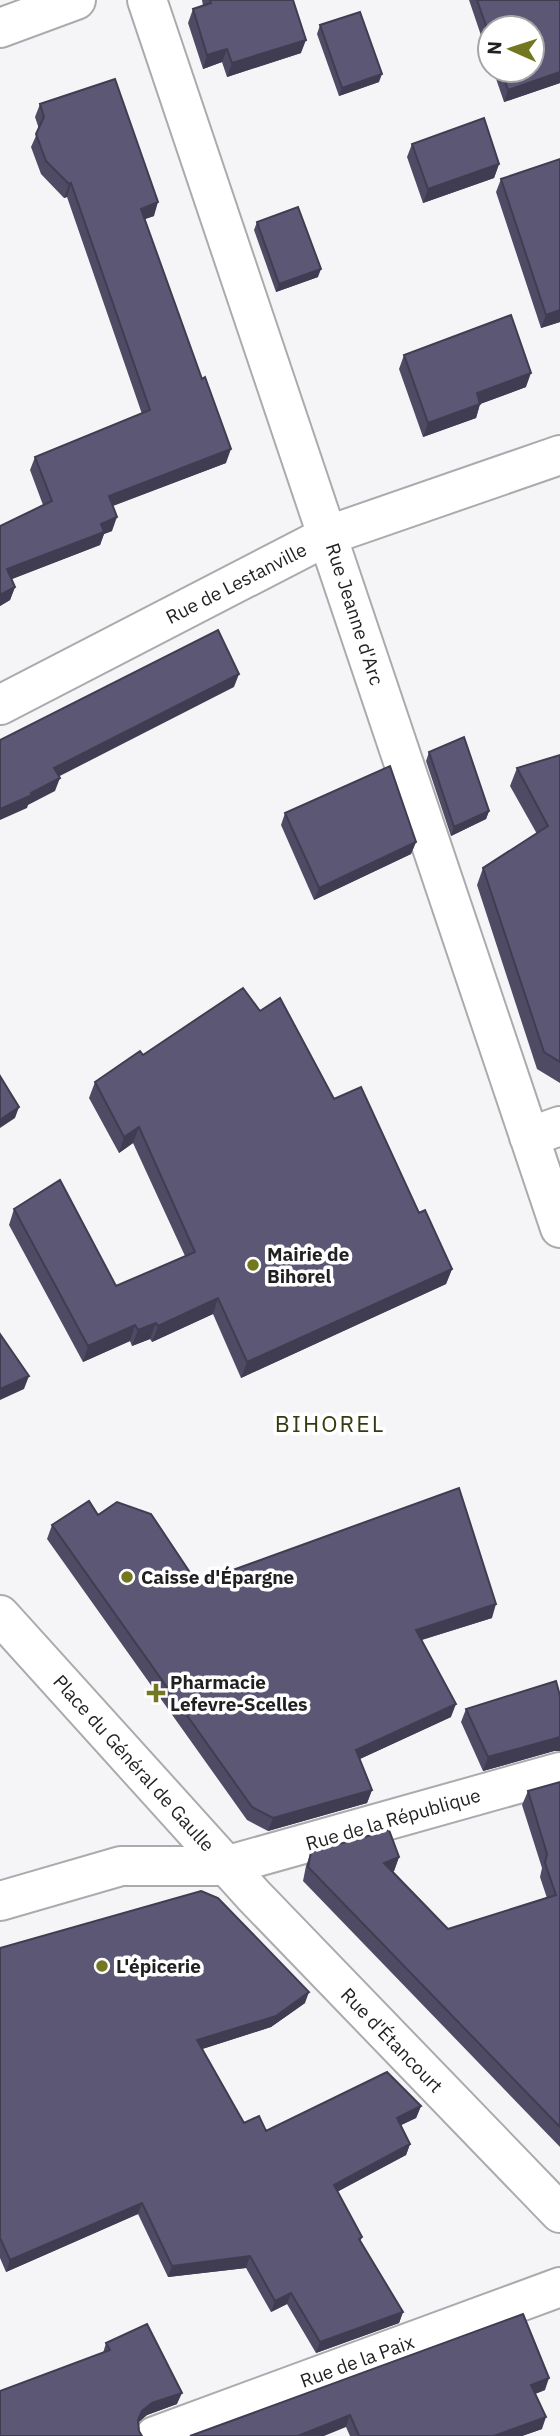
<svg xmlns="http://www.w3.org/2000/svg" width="560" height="2436" font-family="'IBM Plex Sans',sans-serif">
<rect width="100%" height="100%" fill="#f5f5f8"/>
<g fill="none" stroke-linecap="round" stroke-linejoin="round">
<defs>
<path id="minor" d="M147,0l413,1228
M0,28l76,-28
M0,705l329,-170 231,-80
M529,1137l31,-11
M0,1615l254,281 306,317
M0,1901l121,-35h104l335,-94
M155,2436l405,-149"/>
</defs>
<!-- minor casing -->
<use href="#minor" stroke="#ababae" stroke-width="42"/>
<!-- minor -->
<use href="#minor" stroke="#fff" stroke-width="38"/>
</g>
<!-- wall -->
<path fill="#4f4b65" d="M202,0h91l8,53 -74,24 -5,-15 -19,7 -15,-46 5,-14 10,-3z
M469,0h91v83l-56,19 -11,-32h39l-42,-42v34z
M320,25l59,57 -40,14 -22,-62z
M40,104l114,112 -9,3 81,244 -113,43 -1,25 -8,3 -4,11 -89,34 4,8 -5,13 -10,6v-80l43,-21 -13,-35 5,-13 107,-43 -75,-217 -3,1 -23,-24 -10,-27 8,-18 -4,-12z
M412,144l87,20 -5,14 -71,25 -16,-46z
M501,179l59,143 -19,6 -45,-136z
M257,222l61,55 -42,15 -22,-62z
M404,355l122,32 -46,17 -4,14 -53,19 -24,-68z
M429,752l60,59 -3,8 -35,17 -25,-75z
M560,755v328l-23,-14 -60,-184 6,-17 54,-34 -27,-48 7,-18z
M285,813l131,29 -5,12 -97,46 -33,-75z
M260,1011l74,88 85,114 33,56 -6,15 -205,94 -28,-64 -61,28 -2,-3 -18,7 -2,-5 -47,21 -74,-137 5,-16 102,77 69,-30 -52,-113 -14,10 -30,-55 6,-16 48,-27z
M98,1515l99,68 295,35 -70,22 29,77 -91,42 12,31 -5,13 -99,28 -21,-11 -200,-281 5,-14z
M466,1709l88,42 -71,20 -22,-49z
M560,1782v365l-257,-266 3,-15 5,-14 88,5 -5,14 -1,1 55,57 99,-31 -7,-21 2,-9 -20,-63 6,-14z
M0,1948l305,55 -34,24 -69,22 42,74 22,8 155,-25 -5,12 -15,7 9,19 -4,11 -69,37 25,45 -2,5 43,70 -4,11 -83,30 -29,-49 -16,8 -25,-44 -78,9 -30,-63 -132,58 -6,-14z
M106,2343l71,61 -30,11 -9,7 1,9 -139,5 103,-83z
M545,2390l-10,4 7,35 -20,7h-172l-4,-9 -156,9z"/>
<!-- shaded-wall -->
<path fill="#403d52" d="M306,40l-5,13 -74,24 5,-14z
M227,49l-5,13 -19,7 4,-14z
M560,72v11l-56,19 4,-12z
M382,74l-3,8 -40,14 3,-8z
M499,164l-5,14 -71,25 5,-14z
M71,183l-4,14 -3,1 5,-14z
M158,202l-4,14 -18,6 5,-13z
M321,269l-3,8 -42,15 3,-8z
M560,310v12l-19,6 5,-13z
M531,373l-5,14 -54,20 5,-14z
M480,404l-4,14 -53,19 5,-14z
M231,449l-5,14 -122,46 5,-13z
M117,517l-5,14 -8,3 -4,11 -98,38 5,-14z
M15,587l-5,13 -10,6v-11z
M239,674l-5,13 -184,94 4,-13z
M60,778l-5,13 -27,14 -1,3 -27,12v-11z
M489,811l-3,8 -35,17 3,-9z
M416,842l-5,12 -97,46 5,-12z
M19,1107l-4,11 -15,10v-8z
M139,1127l-6,16 -14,10 5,-16z
M452,1269l-6,15 -205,94 6,-16z
M218,1298l-5,16 -61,28 6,-16z
M156,1323l-6,16 -18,7 6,-16z
M135,1325l-5,16 -47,21 5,-16z
M29,1376l-5,13 -24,11v-11z
M496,1604l-4,14 -81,25 5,-13z
M456,1704l-5,13 -100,46 5,-13z
M560,1737v14h-6l-71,20 5,-14z
M372,1790l-5,13 -99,28 5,-13z
M399,1857l-5,14 -15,6 5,-14z
M309,1992l-4,11 -34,24 -78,25 4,-12z
M421,2106l-5,12 -23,11 4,-11z
M410,2144l-4,11 -77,41 5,-11z
M142,2203l-4,11 -132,58 4,-12z
M250,2256l-4,12 -78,9 4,-11z
M291,2293l-4,11 -16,8 4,-11z
M403,2312l-4,11 -83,30 4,-11z
M549,2378l-4,12 -18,7 4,-12z
M182,2393l-5,11 -30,11 -9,8 4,-12 10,-8z
M350,2415l-4,12 -22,9h-26z
M546,2417l-4,12 -20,7h-28z"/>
<!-- building -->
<path fill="#5c5775" stroke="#403d52" stroke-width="2" d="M210,0h83l13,40 -74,23 -5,-14 -20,6 -14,-46 18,-6z
M477,0h83v72l-52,18 -7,-20h31v-42h-42v9z
M360,12l22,62 -40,14 -22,-63z
M115,79l43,123 -17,7 61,170 3,-2 26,72 -122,47 8,21 -16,7 3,8 -97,37 8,18 -15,8v-69l52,-25 -17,-44 115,-47 -79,-227 -2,1 -23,-23 -10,-27 8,-17 -4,-13z
M484,118l15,46 -71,25 -16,-45z
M560,159v151l-14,5 -45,-136z
M298,207l23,62 -42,15 -22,-62z
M511,315l20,58 -54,20 3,11 -52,19 -24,-68z
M218,630l21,44 -185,94 6,10 -29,15 1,2 -32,14v-69z
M464,737l25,74 -35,16 -25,-75z
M560,755v307l-16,-10 -61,-184 65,-42 -31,-58z
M390,766l26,76 -97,46 -34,-75z
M243,988l17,23 20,-13 54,101 27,-12 58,126 6,-3 27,59 -205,93 -29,-64 -60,28 -2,-3 -18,7 -3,-5 -47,21 -74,-137 46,-29 56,106 79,-34 -56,-125 -15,10 -29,-55 45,-31 3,4z
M0,1076l19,31 -19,13z
M0,1334l29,42 -29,13z
M459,1488l37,116 -80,26 40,74 -100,46 16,40 -99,28 -21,-11 -200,-282 37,-24 9,14 19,-13 34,12 46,69z
M556,1681l4,15v41l-72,20 -22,-48z
M560,1782v345l-252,-260 3,-15 78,-22 10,27 -15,6 64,66 108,-34 -11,-32 2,-9 -19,-63z
M201,1891l17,7 91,94 -33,24 -79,24 47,83 15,-7 7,15 121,-59 34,34 -24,12 13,26 -76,41 28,52 -3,2 44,73 -83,30 -29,-49 -16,8 -25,-45 -78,10 -30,-63 -132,57 -10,-22v-290z
M523,2314l26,64 -18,7 15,32 -52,19h-135l-9,-21 -52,21h-108z
M147,2324l35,69 -30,10 -10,8 -4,9 1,11 3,5h-142v-45l110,-41 -4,-7z"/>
<!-- markers -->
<g fill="#737820" stroke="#fff" stroke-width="2.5">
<circle cx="253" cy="1265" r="7"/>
<circle cx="127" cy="1577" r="7"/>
<path d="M152.5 1682.5h7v7h7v7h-7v7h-7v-7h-7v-7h7z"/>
<circle cx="102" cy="1966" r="7"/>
</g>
<g text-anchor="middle" stroke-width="7" stroke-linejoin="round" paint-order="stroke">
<!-- street labels -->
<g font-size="19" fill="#201f21" stroke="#fff">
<text transform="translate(236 583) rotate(-27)" y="7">Rue de Lestanville</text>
<text transform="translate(355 614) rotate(72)" y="7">Rue Jeanne d'Arc</text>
<text transform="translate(134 1763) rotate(48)" y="7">Place du Général de Gaulle</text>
<text transform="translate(393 1819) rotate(-16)" y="7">Rue de la République</text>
<text transform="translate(392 2040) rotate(46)" y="7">Rue d'Étancourt</text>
<text transform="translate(357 2361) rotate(-20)" y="7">Rue de la Paix</text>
</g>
<!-- poi labels -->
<g font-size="19" font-weight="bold" fill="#201f21" stroke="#fff" text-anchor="start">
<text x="267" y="1261">Mairie de<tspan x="267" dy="22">Bihorel</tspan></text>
<text x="141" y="1584">Caisse d'Épargne</text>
<text x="170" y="1689">Pharmacie<tspan x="170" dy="22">Lefevre-Scelles</tspan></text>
<text x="116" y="1973">L'épicerie</text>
</g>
<!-- quarter labels -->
<g font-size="23" letter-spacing="2" fill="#373911" stroke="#fff">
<text x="330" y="1432">BIHOREL</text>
</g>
</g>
<!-- north arrow -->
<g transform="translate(511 49) rotate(273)"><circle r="33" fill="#ffffff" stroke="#a6a5a6" stroke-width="2"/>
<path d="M0-5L12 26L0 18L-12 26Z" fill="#737820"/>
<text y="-10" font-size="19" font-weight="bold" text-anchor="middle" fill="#201f21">N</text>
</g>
</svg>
